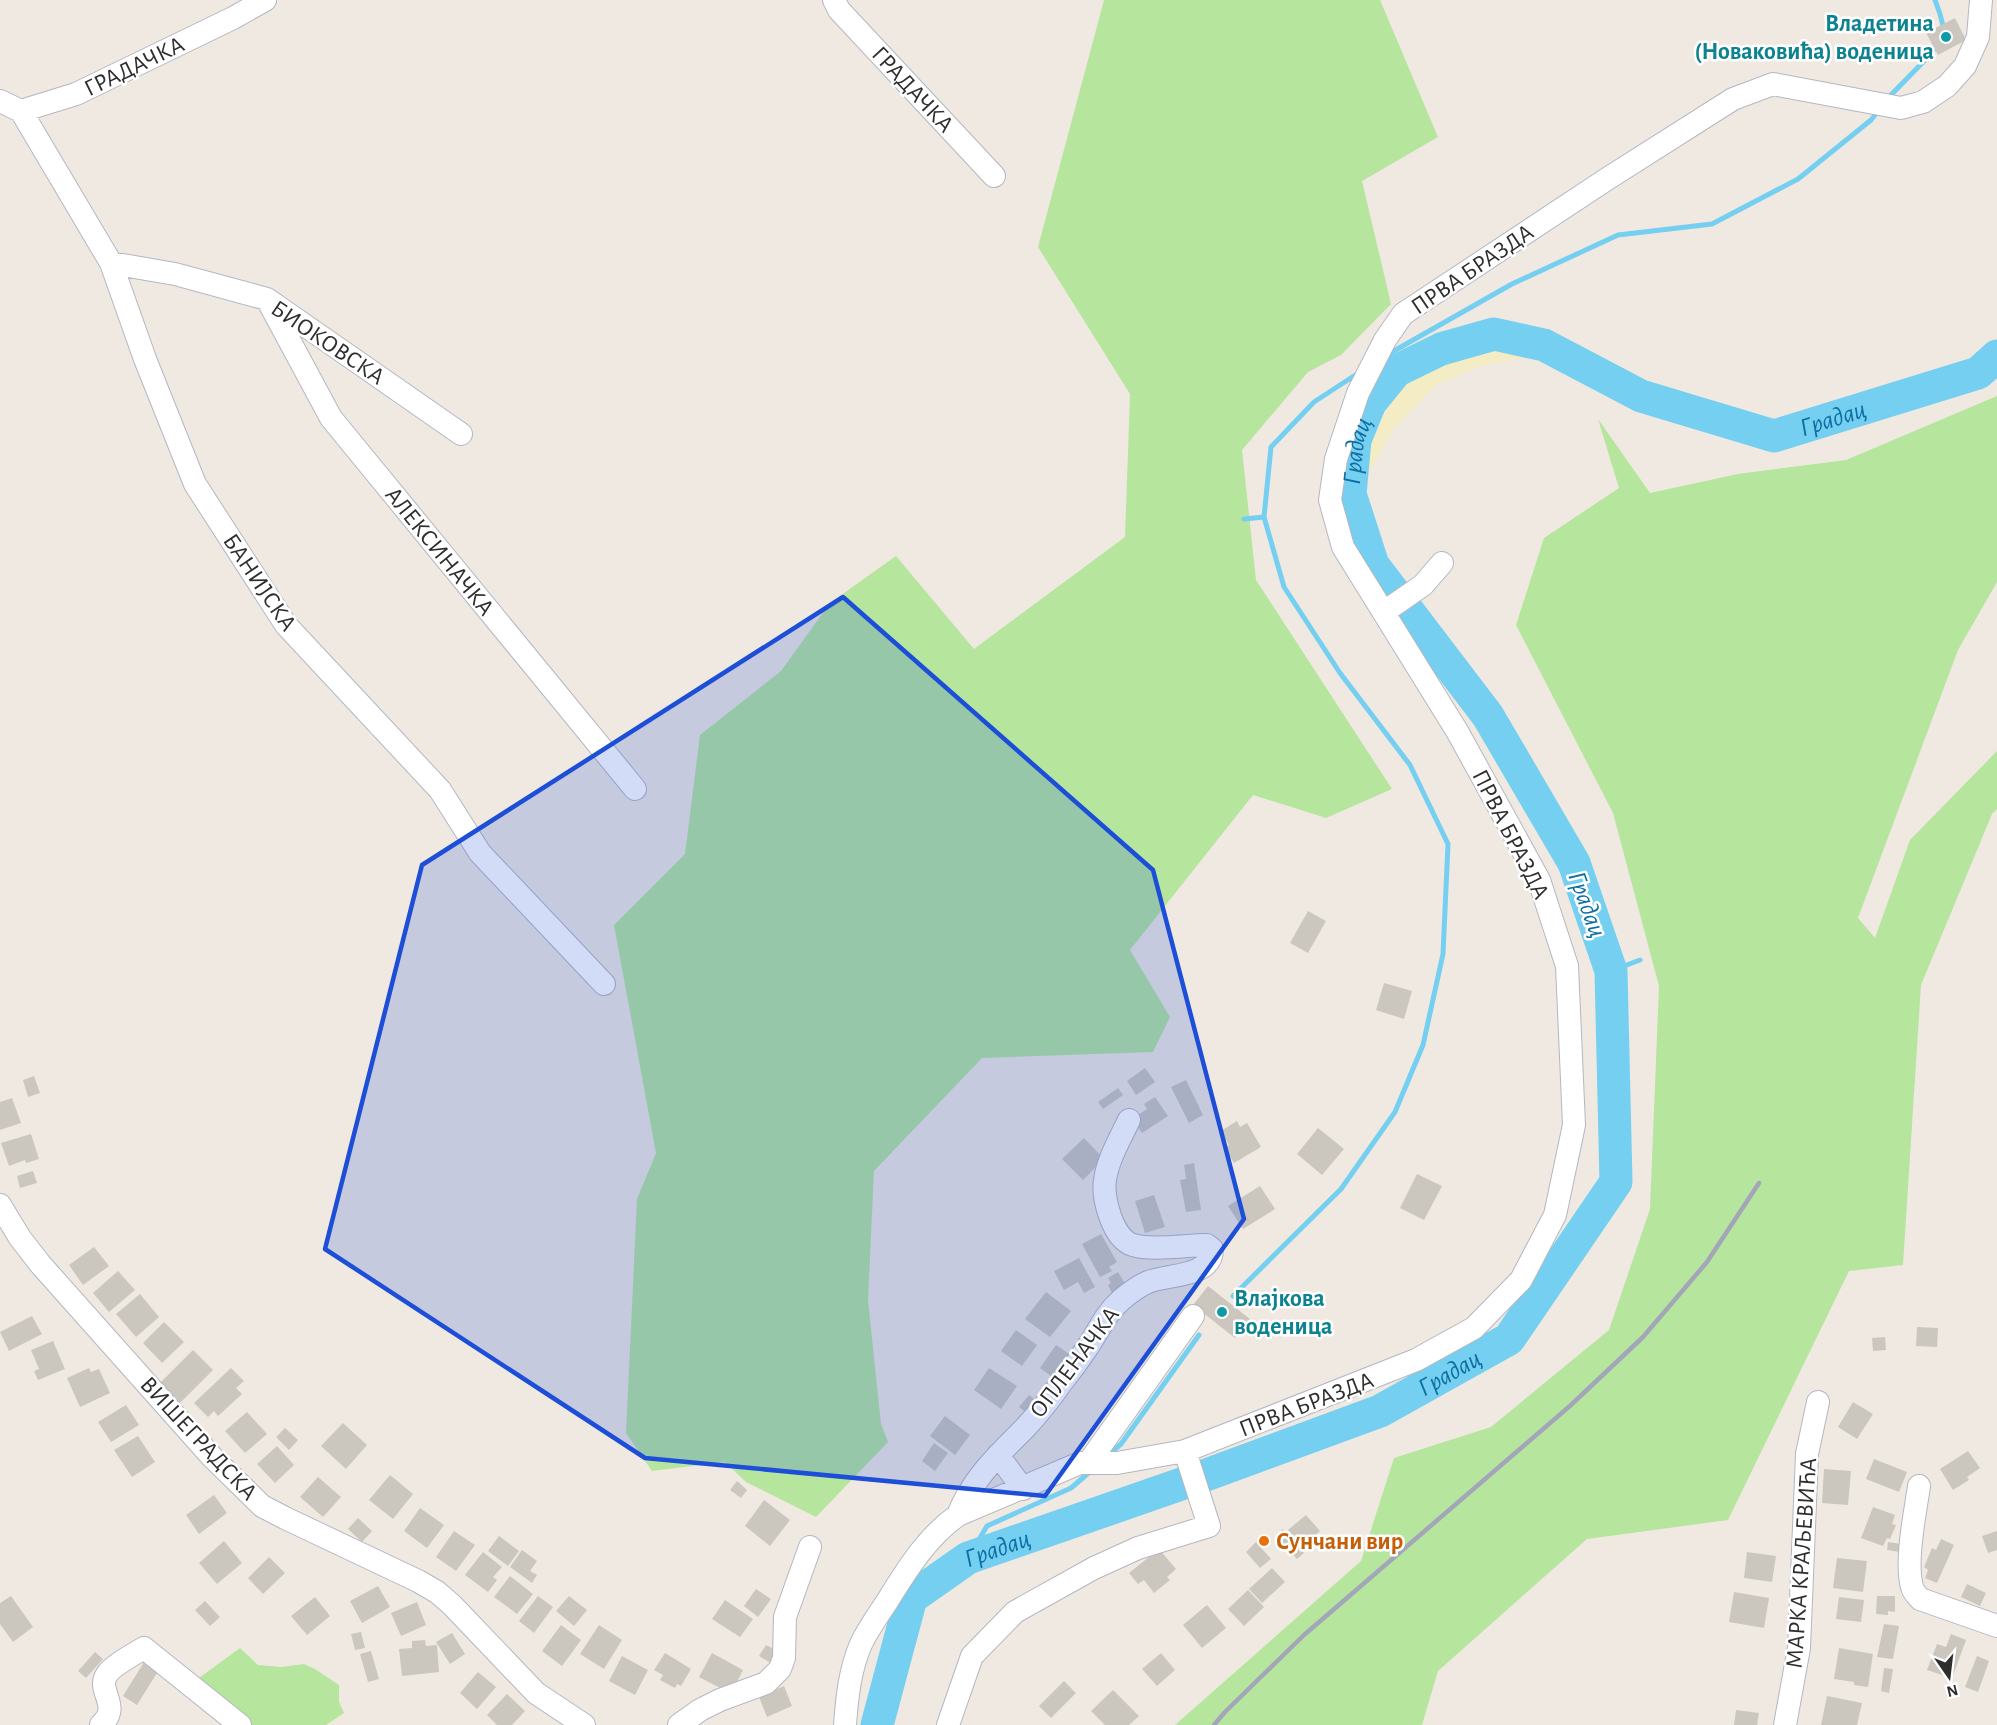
<svg xmlns="http://www.w3.org/2000/svg" width="1997" height="1725" font-family="'Alegreya Sans',sans-serif">
<rect width="100%" height="100%" fill="#efe9e1"/>
<!-- green -->
<path fill="#b6e59e" d="M1104,0h276l58,137 -76,44 29,123 -50,51 -33,17 -66,78 14,130 136,209 -66,29 -73,-23 -123,155 40,67 -17,35 -171,6 -108,113 -6,129 13,124 7,18 -72,75 -70,-35 -21,-20 -73,9 -26,-38 11,-234 19,-46 -42,-228 71,-71 15,-119 81,-64 49,-68 66,-47 78,93 151,-112 5,-143 -92,-147z
M1997,396v186l-39,68 -100,268 17,20 35,-98 87,-89v58l-5,5 -71,171 -18,280 -54,6 -121,249 -141,19 -149,132 -16,54h-247l186,-164 33,-103 97,-31 118,-97 41,-121 9,-223 -46,-173 -97,-188 28,-87 75,-50 -21,-69 52,74 88,-19 108,-14z
M240,1648l18,17 23,2 23,-3 11,5 24,16v17l5,11 -18,12h-74l-53,-47z"/>
<!-- sand -->
<path fill="#f3ecc5" d="M1494,334l50,11 -17,12 -46,9 -45,19 -43,45 -27,48 -16,16 5,-54 15,-37 26,-32 45,-22z"/>
<g fill="none" stroke-linecap="round" stroke-linejoin="round">
<!-- stream -->
<path stroke="#75cff0" stroke-width="5" d="M1935,0l5,14 4,16
M1888,98l42,-43 8,-12
M1385,356l127,-72 106,-49 94,-11 86,-45 73,-59 8,-10
M1244,519l20,-2
M1611,971l29,-11
M1233,1296l108,-107 54,-77 28,-67 20,-91 5,-110 -38,-79 -70,-92 -56,-86 -20,-70 7,-70 43,-45 46,-30
M1108,1455l13,-11 78,-109
M968,1558l19,-32 84,-38 21,-18"/>
<!-- river -->
<path stroke="#75cff0" stroke-width="33" id="s1" d="M877,1725l34,-127 57,-40 219,-76 193,-71 129,-72 107,-157 -5,-211 -37,-108 -86,-147 -115,-151 -23,-71 5,-54 15,-37 26,-32 45,-22 53,-15 50,11 97,51 133,40 204,-63 19,-17"/>
</g>
<!-- building -->
<path fill="#cbc7bf" d="M1955,18l11,22 -28,15 -12,-22z
M1308,911l18,10 -18,32 -18,-10z
M1384,983l28,8 -8,28 -28,-9z
M1145,1068l10,14 -19,13 -9,-14z
M34,1076l6,17 -12,4 -5,-17z
M1186,1080l17,35 -14,8 -18,-36z
M1118,1088l5,7 -20,14 -5,-7z
M1155,1097l13,19 -26,17 -10,-14 15,-10 -3,-5z
M12,1098l9,25 -21,7v-28z
M1237,1121l3,6 7,-4 14,24 -27,16 -10,-15 5,-3 -8,-14z
M1318,1128l26,21 -22,26 -25,-21z
M31,1134l8,25 -13,4 -1,-3 -16,6 -8,-23z
M1084,1138l20,21 -21,21 -21,-21z
M1194,1163l7,47 -15,2 -6,-32 6,-1 -2,-14z
M33,1171l4,12 -17,5 -3,-12z
M1417,1174l25,12 -18,34 -24,-12z
M1260,1186l15,23 -32,20 -15,-23z
M1154,1195l11,32 -20,6 -10,-32z
M1101,1234l16,28 -8,5 3,4 -12,6 -18,-33z
M94,1247l15,19 -26,19 -14,-20z
M1079,1258l16,29 -11,6 -6,-11 -14,8 -10,-19z
M118,1271l17,19 -26,22 -16,-19z
M1118,1272l9,15 -14,8 -5,-10 3,-2 -3,-5z
M1208,1286l42,33 -15,19 -42,-33z
M1046,1292l25,19 -21,26 -25,-18z
M140,1294l19,23 -23,20 -20,-23z
M32,1316l10,18 -33,17 -9,-19z
M164,1322l20,20 -22,21 -19,-20z
M1917,1327l21,1 -1,19 -21,-1z
M1016,1330l21,15 -15,21 -21,-15z
M1885,1337l1,13 -13,1 -1,-13z
M53,1341l12,28 -27,11 -4,-9 5,-2 -8,-19z
M1056,1345l16,11 -17,23 -15,-11z
M193,1350l20,20 -34,34 -20,-20z
M89,1368l2,4 8,-3 11,24 -30,14 -13,-29z
M231,1368l13,13 -8,7 6,6 -24,22 -4,-5 -6,6 -14,-14z
M989,1368l28,18 -16,23 -27,-19z
M1029,1395l9,7 -10,12 -9,-7z
M1853,1402l20,12 -16,25 -19,-12z
M126,1405l13,20 -28,17 -13,-20z
M247,1412l20,22 -22,19 -20,-22z
M945,1416l25,19 -15,20 -25,-19z
M343,1423l24,22 -21,24 -25,-23z
M285,1428l13,12 -9,10 -13,-13z
M138,1436l17,26 -23,15 -18,-27z
M934,1443l14,10 -13,18 -13,-10z
M277,1446l17,19 -19,18 -18,-19z
M1968,1451l12,17 -13,9 2,3 -16,10 -13,-21z
M1874,1459l33,13 -8,20 -33,-13z
M1824,1469l27,2 -3,34 -26,-2z
M390,1475l23,19 -20,25 -24,-19z
M318,1477l23,20 -18,20 -23,-20z
M737,1481l10,9 -6,8 -11,-8z
M214,1495l13,18 -28,21 -13,-19z
M764,1500l26,20 -20,26 -25,-20z
M1873,1507l22,8 -3,9 4,1 -6,14 -3,-1 -4,8 -22,-8z
M420,1508l24,17 -17,23 -23,-17z
M1306,1515l14,16 -18,16 -14,-17z
M358,1518l14,13 -10,11 -14,-13z
M1283,1529l21,24 -7,6 -21,-24z
M454,1531l21,14 -19,26 -20,-14z
M1997,1531v19l-9,3 -6,-17z
M499,1536l20,15 -11,15 -20,-15z
M1941,1539l13,6 -17,38 -12,-5 3,-8 -4,-3 8,-19 4,2z
M224,1541l18,22 -25,21 -18,-21z
M1256,1542l15,17 -11,9 -14,-16z
M1888,1542l14,2 -2,8 -13,-2z
M1159,1549l17,20 -9,8 3,3 -16,13 -10,-13 -6,4 -9,-11z
M522,1550l15,11 -7,10 7,4 -5,8 -22,-16z
M483,1552l19,15 -9,10 4,3 -9,12 -23,-17z
M1747,1552l29,4 -4,26 -28,-4z
M269,1557l16,16 -22,21 -15,-16z
M1837,1558l30,3 -4,31 -30,-4z
M1272,1568l13,14 -23,21 -13,-14z
M510,1576l23,18 -16,20 -23,-17z
M1967,1584l19,9 -6,13 -19,-9z
M378,1586l12,21 -28,16 -12,-22z
M756,1589l15,10 -13,18 -14,-11z
M1248,1590l16,17 -20,19 -16,-17z
M1734,1592l35,6 -5,30 -35,-6z
M11,1596l22,31 -20,15 -13,-18v-21z
M538,1596l15,11 -19,26 -15,-12z
M569,1596l18,14 -13,16 -18,-15z
M1877,1596h18v16l-7,-1v4l-12,-1z
M315,1597l15,19 -23,19 -16,-19z
M1839,1597l25,3 -3,22 -25,-3z
M725,1600l28,19 -13,18 -28,-18z
M205,1601l15,16 -10,9 -15,-16z
M417,1602l9,23 -25,11 -10,-23z
M1207,1605l19,23 -24,20 -19,-23z
M1884,1624l15,2 -6,33 -16,-2z
M561,1625l20,15 -19,26 -20,-15z
M599,1625l23,15 -18,29 -24,-15z
M361,1632l4,16 -10,2 -4,-16z
M452,1633l13,21 -15,10 -14,-22z
M1951,1634l15,6 -14,38 -25,-8 10,-26 9,3z
M425,1640l1,6 11,-1 2,27 -37,4 -3,-27 13,-1v-7z
M766,1645l12,6 -7,12 -12,-7z
M1839,1648l34,6 -5,33 -14,-2v-3l-20,-3z
M371,1651l8,28 -11,3 -8,-28z
M95,1652l8,7 -17,19 -8,-7z
M665,1653l26,16 -10,17 -4,-2 -2,4 -15,-8 3,-5 -9,-5z
M712,1653l31,17 -10,20h-9l-25,-13z
M1161,1653l14,17 -18,16 -15,-17z
M622,1656l26,14 -13,25 -26,-14z
M1977,1656l12,5 -11,31 -13,-5z
M146,1659l14,9 -23,37 -14,-9z
M1884,1668l9,1 -4,24 -8,-2z
M478,1672l18,15 -19,22 -17,-16z
M1064,1681l12,12 -25,25 -12,-12z
M784,1686l8,20 -25,11 -8,-20z
M1113,1690l26,26 -10,9h-24l-14,-14z
M507,1694l18,17 -13,14h-15l-10,-10z
M1827,1696l35,7 -5,22h-36z
M1736,1710l23,3 -2,12h-23z"/>
<g fill="none" stroke-linecap="round" stroke-linejoin="round">
<defs>
<path id="minor" d="M834,0l5,10 155,166
M0,101l21,10 55,-17 157,-76 32,-18
M21,111l90,152 34,96 50,125 91,141 154,165 40,63 124,131
M111,263l64,11 92,25 194,135
M267,299l64,119 304,371
M1384,612l39,-27 19,-22
M0,1205l20,33 21,27 171,192 50,49 23,12 133,63 19,11 15,13 84,88 48,32
M998,1455l25,34
M1089,1462l104,-146
M1919,1486c-4,28 -14,75 -7,101 1,5 5,8 8,12l77,27
M958,1515c14,-36 40,-60 67,-87 13,-14 26,-30 37,-46 9,-11 17,-22 25,-34 12,-17 17,-33 34,-48 7,-6 18,-14 27,-18 19,-8 64,-4 64,-33l-5,-4c-21,0 -55,6 -74,0 -20,-6 -31,-47 -28,-65 3,-21 15,-41 24,-60
M101,1725c22,-20 -7,-35 7,-52 7,-9 26,-19 36,-25l96,77
M679,1725l21,-15 20,-10 46,-17 14,-14 4,-11 1,-41 25,-70
M845,1725c2,-28 5,-56 16,-81 7,-15 18,-30 27,-44 20,-32 39,-63 70,-85l122,-52h37l68,-12 231,-91 58,-32 47,-48 34,-65 19,-90 -7,-159 -28,-86 -82,-149 -114,-184 -13,-47 6,-41 22,-66 27,-53 18,-26 204,-135 126,-80 40,-15 128,24 22,-6 24,-16 18,-20 13,-29 3,-37
M948,1725l24,-69 43,-44 79,-44 44,-20 71,-22 -24,-75
M1785,1725l14,-77 8,-194 11,-52"/>
</defs>
<!-- minor casing -->
<use href="#minor" stroke="#b4b7c1" stroke-width="24"/>
<!-- minor -->
<use href="#minor" stroke="#fff" stroke-width="22"/>
<!-- rail -->
<path stroke="#a3a6b8" stroke-width="4.5" d="M1214,1725l11,-13 79,-77 267,-230 72,-68 64,-75 52,-79"/>
</g>
<!-- marked area -->
<path fill="#1d4ed8" fill-opacity="0.2" stroke="#1d4ed8" stroke-width="4.5" stroke-linejoin="round" d="M843,597l310,273 91,349 -199,277 -400,-38 -320,-209 97,-384z"/>
<!-- markers -->
<g fill="#0f9aa8" stroke="#fff" stroke-width="2">
<circle cx="1946" cy="37" r="6"/>
<circle cx="1222" cy="1312" r="6"/>
</g>
<circle fill="#e8710a" stroke="#fff" stroke-width="2" cx="1264" cy="1541" r="6"/>
<g text-anchor="middle" stroke-width="5" stroke-linejoin="round" paint-order="stroke">
<!-- culture labels -->
<g font-size="24" font-weight="bold" fill="#0d838f" stroke="#fff" text-anchor="end">
<text x="1934" y="31">Владетина<tspan x="1934" dy="28">(Новаковића) воденица</tspan></text>
<text x="1234" y="1306" text-anchor="start">Влајкова<tspan x="1234" dy="28">воденица</tspan></text>
</g>
<!-- street labels -->
<g font-size="24" fill="#2e2e2e" stroke="#fff">
<text transform="translate(134 66) rotate(-26)" y="8">ГРАДАЧКА</text>
<text transform="translate(913 89) rotate(47)" y="8">ГРАДАЧКА</text>
<text transform="translate(1472 269) rotate(-34)" y="8">ПРВА БРАЗДА</text>
<text transform="translate(328 342) rotate(34)" y="8">БИОКОВСКА</text>
<text transform="translate(440 551) rotate(51)" y="8">АЛЕКСИНАЧКА</text>
<text transform="translate(260 582) rotate(56)" y="8">БАНИЈСКА</text>
<text transform="translate(1511 834) rotate(63)" y="8">ПРВА БРАЗДА</text>
<text transform="translate(1074 1362) rotate(-53)" y="8">ОПЛЕНАЧКА</text>
<text transform="translate(1306 1404) rotate(-21)" y="8">ПРВА БРАЗДА</text>
<text transform="translate(199 1438) rotate(47)" y="8">ВИШЕГРАДСКА</text>
<text transform="translate(1801 1563) rotate(-86)" y="8">МАРКА КРАЉЕВИЋА</text>
</g>
<!-- food labels -->
<g font-size="24" font-weight="bold" fill="#c56008" stroke="#fff" text-anchor="start">
<text x="1276" y="1549">Сунчани вир</text>
</g>
<!-- water labels -->
<g font-size="26" font-style="italic" fill="#0d6fa3" stroke="#fff">
<text dy="9" stroke="none"><textPath href="#s1" startOffset="2338">Градац</textPath></text>
<text dy="9" stroke="none"><textPath href="#s1" startOffset="1780">Градац</textPath></text>
<text transform="translate(1588 904) rotate(70)" y="9">Градац</text>
<text dy="9" stroke="none"><textPath href="#s1" startOffset="718">Градац</textPath></text>
<text dy="9" stroke="none"><textPath href="#s1" startOffset="232">Градац</textPath></text>
</g>
</g>
<!-- north arrow -->
<g transform="translate(1949 1677) rotate(166)" stroke="#ffffff" stroke-width="4.5" paint-order="stroke">
<path d="M0-4.5L10 22L0 15L-10 22Z" fill="#2e2e2e"/>
<text y="-9" font-size="16" font-weight="bold" text-anchor="middle" fill="#2e2e2e">N</text>
</g>
</svg>
